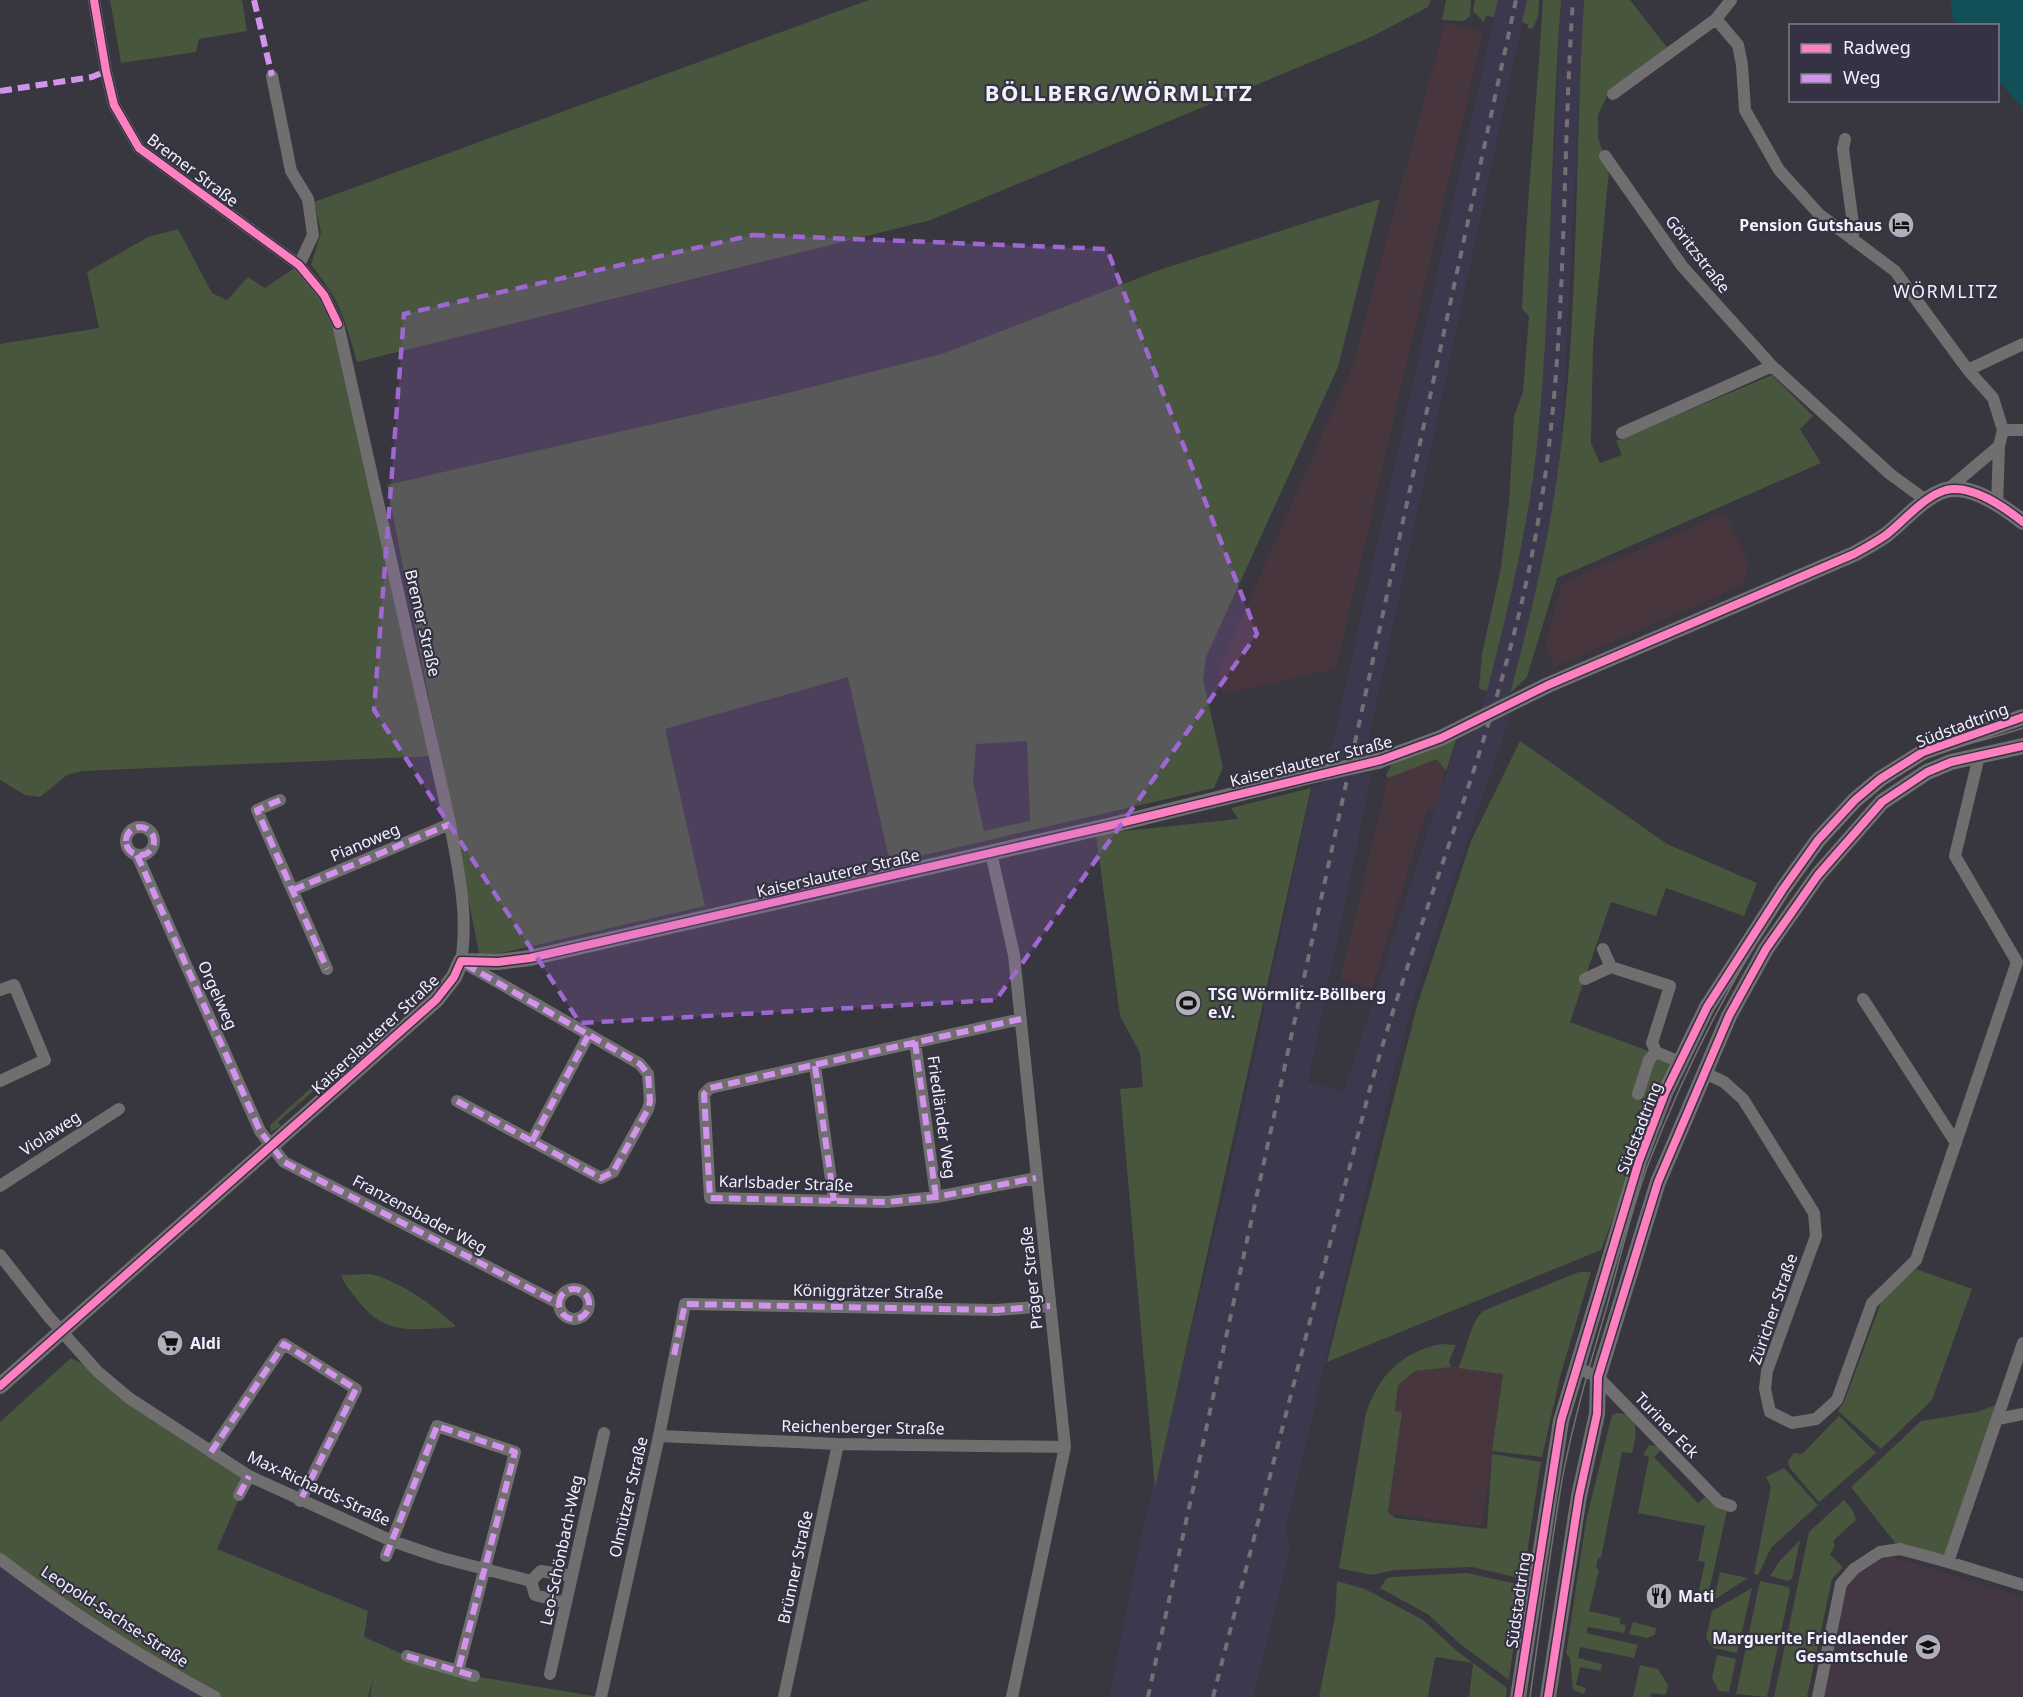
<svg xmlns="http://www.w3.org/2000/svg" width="2023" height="1697" font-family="'Noto Sans',sans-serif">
<rect width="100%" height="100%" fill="#38363f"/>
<!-- built -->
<path fill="#3c394e" d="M1498,0h29l-166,775 11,-2 -64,309 36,9 113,-351 18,-9 31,-115 18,-80 13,-89 9,-119 15,-328h23l-22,438 -12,89 -18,84 -29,105 9,-4 -95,274 -22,82 -109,460 4,23 -37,146h-144l31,-155 87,-359 85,-394 9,-4 8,-25z
M0,1559l217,138h-217z"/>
<!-- industrial -->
<path fill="#47363e" d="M1445,23l38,9 -147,637 -113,25 -5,-23 134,-304z
M1725,513l24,49 -6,23 -189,82 -9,-20 17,-64z
M1438,758l8,13 -12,40 -7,-2 -55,180 -32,-10 48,-201z
M1451,1367l52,6 -21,153 -94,-13 14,-101 -7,-1 3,-26 17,-14z"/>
<!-- education -->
<path fill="#433744" d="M1884,1554l139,43v100h-202l23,-102 13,-24z"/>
<!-- green -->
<path fill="#48563d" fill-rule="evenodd" d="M110,0h132l5,31 -48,8 -3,13 -75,11z
M869,0h562l-3,7 -57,30 -440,183 -574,142c-12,-43 -17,-62 -46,-97l10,-33 -7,-30z
M1446,0h25l-1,16 -6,5 -22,-1z
M1475,0h23l-4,17 -8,-1 -2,6 -11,-11z
M1527,0h12l-1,17 -5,11 -5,1v-4l-6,-3z
M1543,0h18c-11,148 -9,298 -24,446 -9,83 -29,164 -50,245l-8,-2 3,-35 19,-86 8,-65 5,-87 9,-24 6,-76 -7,-7c4,-103 15,-206 21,-309z
M1584,0h46l39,50 -62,46 -9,19v23l11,31 -16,176 -2,98 9,20 22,-8 -6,-14 156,-66 41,41 -13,13 21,34 -264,115 -30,99 -17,16c23,-84 42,-167 52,-254 17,-144 13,-293 22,-439z
M1380,199l-42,168 -132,290 -3,23 20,87 -9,21 -324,75 -42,-186 -183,52 40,177 -225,52 -93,-473 389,-89 166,-42 220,-85zM1027,741l3,80 -46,10 -11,-49 3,-38z
M178,229l34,64 15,7 21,-23 17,11 34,-23 39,59 97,432 -353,15 -15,4 -27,22 -15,-2 -25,-15v-436l99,-16 -12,-56 61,-35z
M1456,740l-10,31 -9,-12 -49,19 -2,-3 6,-11z
M1520,741l147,103 90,39 -13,33 -78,-28 -10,28 -45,-14 -41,120 103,38 -72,190 -274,112 90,-356 54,-165z
M1311,788l-156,700 -35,-399 23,-2 -3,-34 -20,-37 -24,-182 142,-15 -7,-11z
M321,1079l12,2 -10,8 -4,-3 -41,36 3,4 -10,6 -1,-7z
M1916,1269l56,20 -40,111 -51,49 -43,-38 6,-9 38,-102z
M1579,1272h12l-31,105 -18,80 -50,-6 11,-77 -45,-6c9,-16 12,-49 27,-58z
M371,1274c32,9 59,29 84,51v2c-44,3 -71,9 -99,-29 -6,-8 -11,-12 -15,-23z
M1442,1344l14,1 -7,16 2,6 -36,4 -17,14 -3,26 7,1 -14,100 7,6 92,11 5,-75 49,8 -18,117 -51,-12 -77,3 -24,5 -32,-7 27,-155c13,-38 36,-62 76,-69z
M71,1358l26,13 152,105 -32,73 151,62 -4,26 43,19 67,20 126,21h-230l3,-18 -5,18h-153l-215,-138v-137z
M2003,1402l-55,160 -48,-13 -49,-62 70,-66 56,-9z
M1617,1413c25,2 19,23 15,40l-10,-1 -21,106h-3l-2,9 3,3 -10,41 31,7v6l6,1 -2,8 -36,-6 -2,6 52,12 -4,13 -54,-11 -2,11 24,6 -1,7 -21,-4 -4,18 10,3 -2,6 -11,-4 -3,-32 -4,-4 20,-133 26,-106z
M1839,1416l37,37 -57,49 -30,-35 -1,-6 6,-8 8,1z
M1649,1445l7,1 5,4 -7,7 44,46 7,-6 11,10 11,4 -19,85 -10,-2 7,-32 -7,-1 7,-35 -67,-13 11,-56 -6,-2z
M1784,1468l34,37 -47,43 -13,27 -4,-1 17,-87 -5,-10z
M1844,1500l9,11 3,9 -23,21 2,4 -5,10 13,12 -11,12 -25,118h-33l35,-165z
M1800,1540l-8,39 -4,2 -18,-5 9,-14z
M1720,1572l28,6 -34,22z
M1467,1573l55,12 -13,95 -49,-36 -31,-29 -49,-27 7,-10 5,-1z
M1337,1581l28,8 58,31 34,31 50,37 -1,9h-37l4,-34 -38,-6 -7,40h-109l16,-80z
M1760,1581l28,6 2,3 -23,107 -31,-3z
M1752,1588l-15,65 -24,-5 -7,-10 6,-27z
M1633,1622l23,6 -1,7 -8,3 -18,-4z
M1717,1655l19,4 -7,33 -10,-1 -7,-13z
M1640,1665l18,4 10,16 -2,10 -14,-2 -2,4h-17z"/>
<!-- water -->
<path fill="#115059" d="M1951,0h72v108l-25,-27v-55l-40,-1 -6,-8z"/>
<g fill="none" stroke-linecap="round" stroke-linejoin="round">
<!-- minor -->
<path stroke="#716e6f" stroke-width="12" d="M94,0l12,71 8,34 25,43 160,117 25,30 14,29 112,500c8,45 19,91 11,137l179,103 8,10 2,27 -2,8 -35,63 -12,6 -144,-77
M1716,19l22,26 4,20 3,45 34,60 40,44 76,57 73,99 25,28 10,32 -4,16 -2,58
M272,76l19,95 17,28 5,36 -14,30
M1613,94l103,-75 15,-19
M1845,139l-2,10 10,75v16
M1605,156l77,110 90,100 118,108 37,27
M1968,370l55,-26
M2003,430h20
M1622,433l150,-67
M1947,490l52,-44
M280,800l-23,10 70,159
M126 841a14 14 0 1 1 28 0a14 14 0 1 1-28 0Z
M991,853l23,102 51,492 -53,250
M137,855l123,276 24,31 274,141
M293,890l157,-66
M1603,949l8,18 59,19 -18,57 4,9 24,10
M1585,979l26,-12
M0,990l14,-5 31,75 -45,21
M1863,999l93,144
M1021,1019l-311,69 -6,6 6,104 177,4 49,-5 100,-19
M915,1042l21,155
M815,1066l19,135
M1705,1073l19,9 19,17 71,114 2,23 -49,135 -2,18 5,23 22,11 24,-4 21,-19 35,-97 44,-43 101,-298 -62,-106 24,-100
M1638,1094l11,-34 7,-8
M532,1141l56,-105
M0,1186l119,-77
M0,1255l48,61 49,55 32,27 120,78 143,65 50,17 89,23 4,14 31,8
M559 1304a15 15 0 1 1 30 0a15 15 0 1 1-30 0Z
M2023,1343l-75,219 75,23
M1578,1368l20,9 121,125 12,4
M1998,1419l25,-5
M659,1436l179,8 227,3
M211,1452l73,-108 72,45 -56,112
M239,1495l10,-19
M386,1556l51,-130 78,26 -57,219 16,5
M0,1559c68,52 139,97 215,138
M531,1581l10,-10 31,5
M407,1656l51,15
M550,1674l54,-241
M601,1697l58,-261 26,-132 311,6 54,-4
M784,1697l54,-253
M1818,1697l23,-113 13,-15 26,-17 20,-3 48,13"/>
<!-- tertiary -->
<path stroke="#716e6f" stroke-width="16" d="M1378,761l63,-23 107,-53 306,-131c11,-6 22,-12 32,-19 18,-14 38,-39 60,-45 26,-6 58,17 77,32
M0,1386l436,-386 18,-23 7,-16 37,1 32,-4 578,-132 206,-51
M1518,1697l43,-276 78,-260 26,-68 42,-86 76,-118 35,-49 37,-40 25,-21 43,-27 100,-35
M1548,1697l31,-201 18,-82 1,-37 60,-195 71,-166 37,-67 52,-74 64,-73 45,-30 24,-10 72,-16"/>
<!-- tram -->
<path stroke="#747175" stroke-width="1.5" d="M1530,1697c10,-72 20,-145 32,-217 11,-59 28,-116 45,-174 13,-47 24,-97 42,-144 29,-75 64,-148 106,-217 36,-60 78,-123 135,-165 44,-33 84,-35 133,-52"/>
<!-- rail -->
<path stroke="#747175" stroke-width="4" stroke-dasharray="8 8" stroke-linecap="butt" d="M1148,1697l368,-1697
M1213,1697l156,-605c53,-191 136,-374 169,-570 30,-172 23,-349 35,-522"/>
<!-- tertiary-bridge -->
<path stroke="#716e6f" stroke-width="16" d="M1314,775l64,-14"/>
<!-- quiet -->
<path stroke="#d193ec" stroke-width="6" stroke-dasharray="12 6" stroke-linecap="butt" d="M254,0l18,76
M0,91l92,-14 14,-6
M280,800l-23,10 70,159
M126 841a14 14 0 1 1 28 0a14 14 0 1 1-28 0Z
M137,855l123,276 24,31 274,141
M293,890l157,-66
M1021,1019l-311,69 -6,6 6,104 177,4 49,-5 100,-19
M915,1042l21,155
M815,1066l19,135
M457,1101l144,77 12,-6 35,-63 2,-8 -2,-27 -8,-10 -177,-101
M532,1141l56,-105
M559 1304a15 15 0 1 1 30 0a15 15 0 1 1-30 0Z
M674,1355l11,-51 311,6 54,-4
M211,1452l73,-108 72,45 -56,112
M239,1495l10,-19
M386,1556l51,-130 78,26 -57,219 16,5
M407,1656l51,15"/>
<defs>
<path id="cycleway" d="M94,0l12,71 8,34 25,43 160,117 25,30 14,29
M0,1386l436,-386 18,-23 7,-16 37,1 32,-4 578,-132 273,-66 60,-22 107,-53 306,-131c11,-6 22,-12 32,-19 18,-14 38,-39 60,-45 26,-6 58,17 77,32
M1518,1697l43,-276 78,-260 26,-68 42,-86 76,-118 35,-49 37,-40 25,-21 43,-27 100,-35
M1548,1697l31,-201 18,-82 1,-37 60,-195 71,-166 37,-67 52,-74 64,-73 45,-30 24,-10 72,-16"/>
</defs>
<!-- cycleway casing -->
<use href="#cycleway" stroke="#353243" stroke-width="11"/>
<!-- cycleway -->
<use href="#cycleway" stroke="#ff80c0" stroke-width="8"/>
</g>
<!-- marked area -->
<path fill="#9f67d1" fill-opacity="0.2" stroke="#9f67d1" stroke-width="4.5" stroke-dasharray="12 8" stroke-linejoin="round" d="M753,235l354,14 150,385 -261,366 -416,23 -206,-313 30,-396z"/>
<!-- icons -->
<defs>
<symbol id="hotel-disc" viewBox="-11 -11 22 22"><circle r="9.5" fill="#b1b0ba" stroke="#353243"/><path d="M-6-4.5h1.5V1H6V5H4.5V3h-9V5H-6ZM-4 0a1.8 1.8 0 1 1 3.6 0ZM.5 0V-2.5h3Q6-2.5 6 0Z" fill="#111"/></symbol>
<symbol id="stadium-disc" viewBox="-11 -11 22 22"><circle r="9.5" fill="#b1b0ba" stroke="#353243"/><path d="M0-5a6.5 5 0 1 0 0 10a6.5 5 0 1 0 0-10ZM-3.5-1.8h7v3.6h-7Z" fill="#111"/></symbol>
<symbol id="supermarket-disc" viewBox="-11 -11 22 22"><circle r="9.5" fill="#b1b0ba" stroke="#353243"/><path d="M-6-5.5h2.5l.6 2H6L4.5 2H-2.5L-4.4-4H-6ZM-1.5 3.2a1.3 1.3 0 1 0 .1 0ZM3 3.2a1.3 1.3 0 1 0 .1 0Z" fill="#111"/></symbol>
<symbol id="restaurant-disc" viewBox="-11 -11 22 22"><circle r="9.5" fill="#b1b0ba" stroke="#353243"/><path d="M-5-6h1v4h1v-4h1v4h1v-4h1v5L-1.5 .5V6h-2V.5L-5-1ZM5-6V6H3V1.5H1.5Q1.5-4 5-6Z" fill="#111"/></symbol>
<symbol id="school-disc" viewBox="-11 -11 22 22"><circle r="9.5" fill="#b1b0ba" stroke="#353243"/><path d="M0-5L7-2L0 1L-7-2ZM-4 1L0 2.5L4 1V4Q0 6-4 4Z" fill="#111"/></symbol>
</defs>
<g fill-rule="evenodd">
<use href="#hotel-disc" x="1886" y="210" width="30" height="30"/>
<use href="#stadium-disc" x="1173" y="988" width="30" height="30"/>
<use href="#supermarket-disc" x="155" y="1328" width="30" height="30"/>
<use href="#restaurant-disc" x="1644" y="1581" width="30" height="30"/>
<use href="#school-disc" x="1913" y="1632" width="30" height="30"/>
</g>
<g text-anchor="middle" stroke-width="4.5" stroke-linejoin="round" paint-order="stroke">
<!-- street labels -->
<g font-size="16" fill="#f2f1fc" stroke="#353243">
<text transform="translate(193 170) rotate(37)" y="6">Bremer Straße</text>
<text transform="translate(1698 254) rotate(52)" y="6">Göritzstraße</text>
<text transform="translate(423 623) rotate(77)" y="6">Bremer Straße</text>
<text transform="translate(1962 725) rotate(-21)" y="6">Südstadtring</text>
<text transform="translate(1311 761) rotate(-14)" y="6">Kaiserslauterer Straße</text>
<text transform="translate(365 842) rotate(-23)" y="6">Pianoweg</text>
<text transform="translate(838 873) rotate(-13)" y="6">Kaiserslauterer Straße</text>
<text transform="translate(218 995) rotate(66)" y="6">Orgelweg</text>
<text transform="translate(375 1034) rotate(-43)" y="6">Kaiserslauterer Straße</text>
<text transform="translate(942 1117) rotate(82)" y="6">Friedländer Weg</text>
<text transform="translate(1639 1128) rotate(-69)" y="6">Südstadtring</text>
<text transform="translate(50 1133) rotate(-33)" y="6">Violaweg</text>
<text transform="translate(786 1183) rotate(2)" y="6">Karlsbader Straße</text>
<text transform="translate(420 1214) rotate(28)" y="6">Franzensbader Weg</text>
<text transform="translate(1031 1278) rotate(-96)" y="6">Prager Straße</text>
<text transform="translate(868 1291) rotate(1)" y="6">Königgrätzer Straße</text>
<text transform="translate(1773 1309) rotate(-71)" y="6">Züricher Straße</text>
<text transform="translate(1667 1425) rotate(46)" y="6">Turiner Eck</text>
<text transform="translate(863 1427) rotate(1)" y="6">Reichenberger Straße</text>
<text transform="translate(319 1488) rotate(25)" y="6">Max-Richards-Straße</text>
<text transform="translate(628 1497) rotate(-77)" y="6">Olmützer Straße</text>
<text transform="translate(561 1550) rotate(-78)" y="6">Leo-Schönbach-Weg</text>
<text transform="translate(795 1567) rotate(-78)" y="6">Brünner Straße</text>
<text transform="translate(1518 1600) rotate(-82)" y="6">Südstadtring</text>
<text transform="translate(115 1616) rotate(33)" y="6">Leopold-Sachse-Straße</text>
</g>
<!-- poi labels -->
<g font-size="16" font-weight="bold" fill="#f2f1fc" stroke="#353243" text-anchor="start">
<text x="1882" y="231" text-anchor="end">Pension Gutshaus</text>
<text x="1208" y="1000">TSG Wörmlitz-Böllberg<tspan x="1208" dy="18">e.V.</tspan></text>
<text x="190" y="1349">Aldi</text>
<text x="1678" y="1602">Mati</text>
<text x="1908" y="1644" text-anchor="end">Marguerite Friedlaender<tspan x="1908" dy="18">Gesamtschule</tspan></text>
</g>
<!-- neighbourhood labels -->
<g font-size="18" letter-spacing="1.5" fill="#f2f1fc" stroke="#353243">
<text x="1946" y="298">WÖRMLITZ</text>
</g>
<!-- district labels -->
<g font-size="22" font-weight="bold" letter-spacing="1.5" fill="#f2f1fc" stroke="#353243">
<text x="1119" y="101">BÖLLBERG/WÖRMLITZ</text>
</g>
</g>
<!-- legend -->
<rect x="1789" y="24" width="210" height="78" fill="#353243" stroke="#817e8d" stroke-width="1.5"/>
<rect x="1801" y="44" width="30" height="9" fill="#ff80c0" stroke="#817e8d" stroke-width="1.5"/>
<text x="1843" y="54" font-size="18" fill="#f2f1fc">Radweg</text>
<rect x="1801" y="74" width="30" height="9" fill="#d193ec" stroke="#817e8d" stroke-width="1.5"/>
<text x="1843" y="84" font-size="18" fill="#f2f1fc">Weg</text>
</svg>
